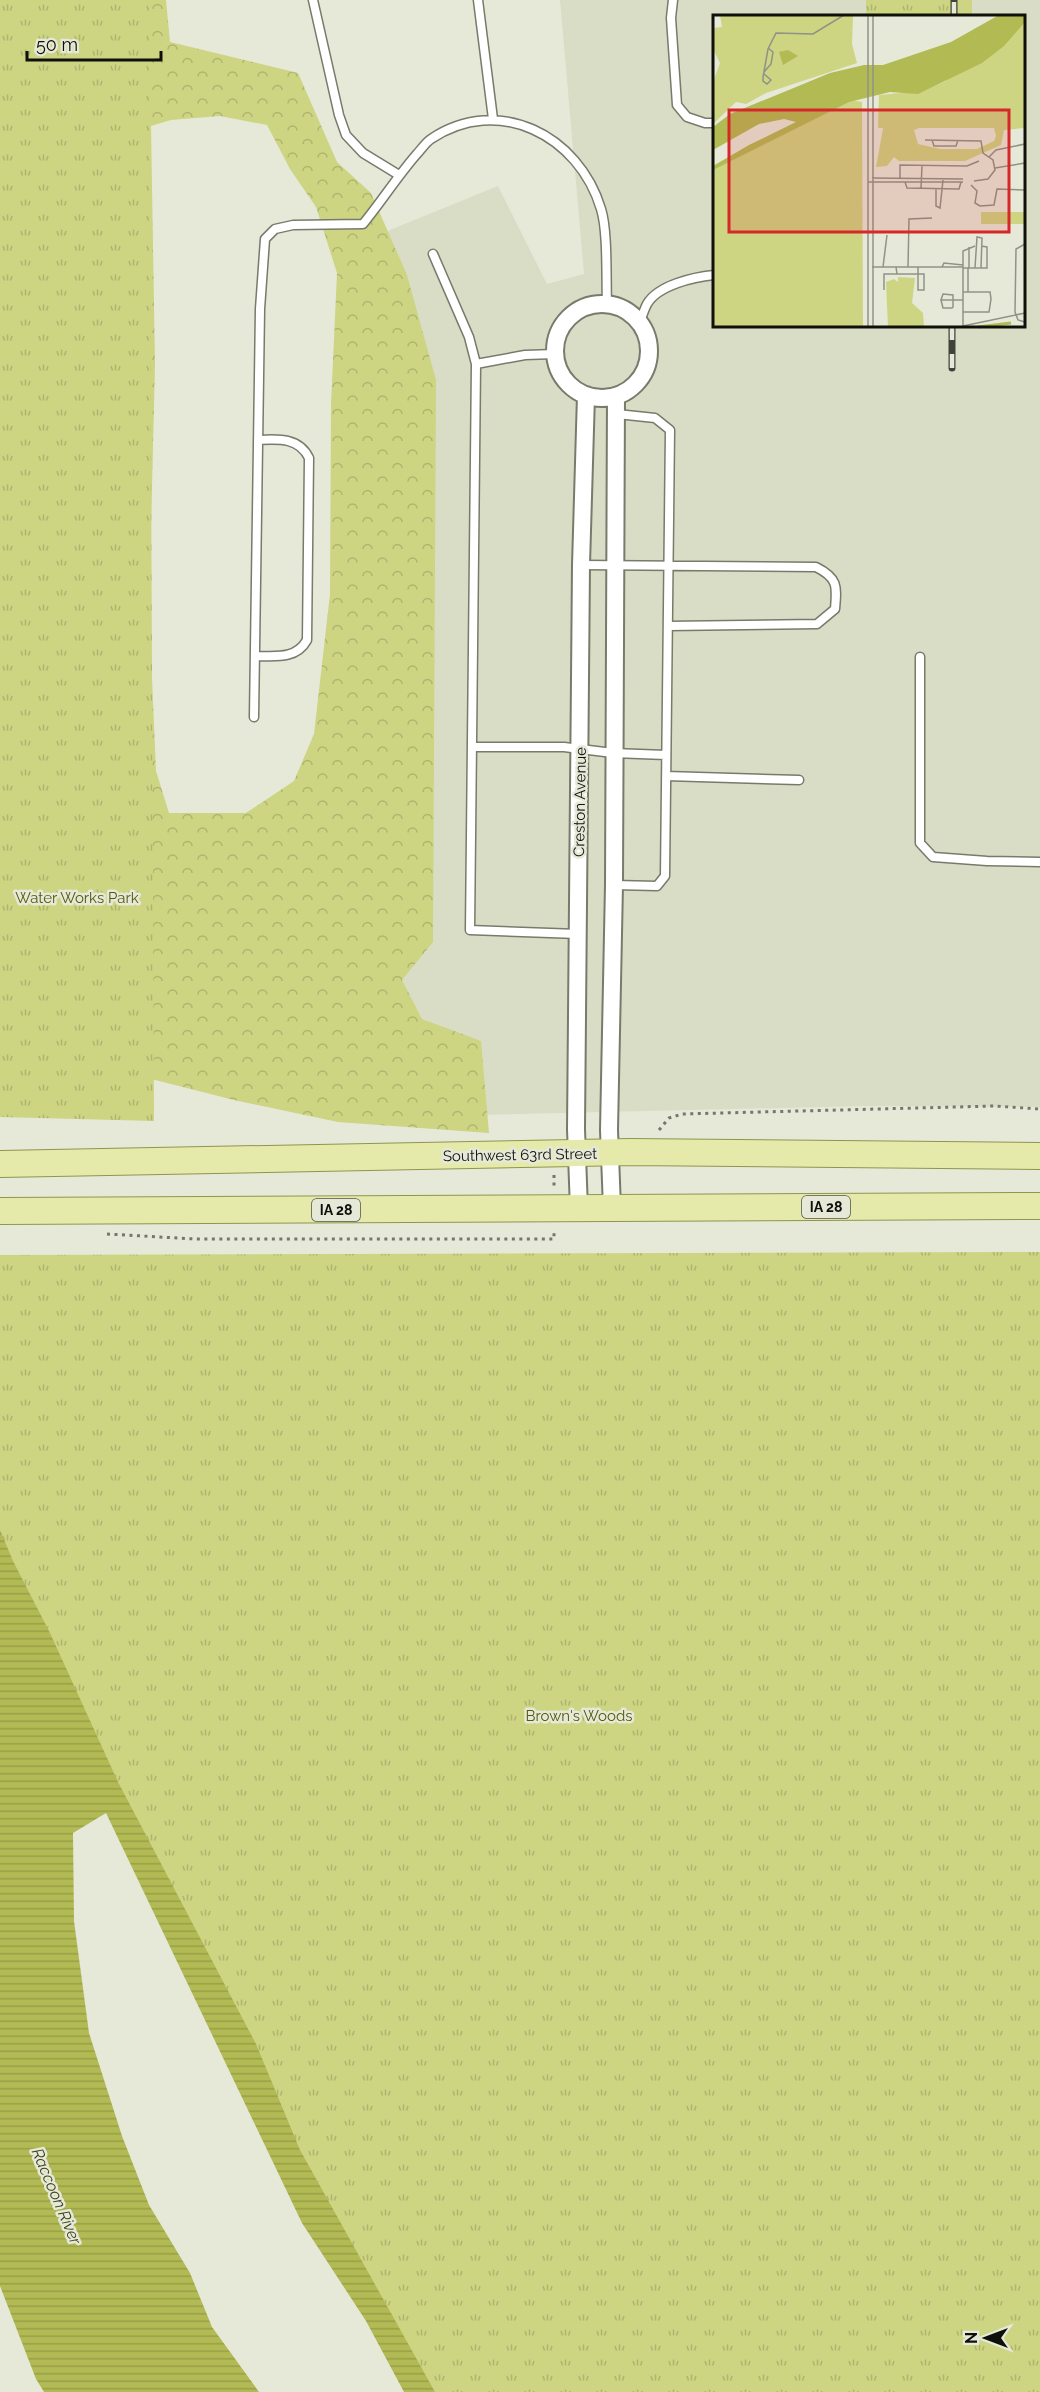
<svg xmlns="http://www.w3.org/2000/svg" width="1040" height="2392" font-family="Raleway,sans-serif">
<defs>
<pattern id="forest-crowns" width="20" height="18" patternUnits="userSpaceOnUse" patternTransform="scale(1.5)"><rect width="20" height="18" fill="#cdd482"/><path d="M2 6a3 3 0 1 1 6 0M12 15a3 3 0 1 1 6 0" fill="none" stroke="#afb56f"/></pattern>
<pattern id="park-tufts" width="24" height="20" patternUnits="userSpaceOnUse" patternTransform="scale(1.5)"><rect width="24" height="20" fill="#cdd482"/><path d="M3 7l-1-3M5 7V3M7 7l1-3M15 17l-1-3M17 17v-4M19 17l1-3" fill="none" stroke="#afb56f"/></pattern>
<pattern id="water-rules" width="6" height="5" patternUnits="userSpaceOnUse" patternTransform="scale(1.5)"><rect width="6" height="5" fill="#b2ba54"/><path d="M0 2.5h6" fill="none" stroke="#989f48"/></pattern>
</defs>
<rect width="100%" height="100%" fill="#e6e9d8"/>
<!-- built -->
<path fill="#daddc5" d="M560,0h306v16h-152v310h310v-310h-52v-16h68v1107l-174,-1 -523,12v-869l155,-63 49,98 37,-10z"/>
<!-- forest -->
<path fill="url(#forest-crowns)" fill-rule="evenodd" d="M0,0h166l4,42 128,31 39,89 34,31 36,82 29,105 -3,562 -31,38 20,39 59,22 8,92 -151,-11 -104,-22 -126,-32zM220,116l47,9 23,44 26,38 21,66 -6,131 -1,190 -16,140 -20,47 -48,32h-77l-13,-42 -7,-161 6,-246 -4,-238 20,-6z"/>
<!-- park -->
<path fill="url(#park-tufts)" d="M0,0h149l5,1121 -154,-4z
M866,0h106v16h-106z
M1040,1252v1140h-622l-418,-788v-349z"/>
<!-- water -->
<path fill="url(#water-rules)" d="M0,1530l13,31 37,72 68,149 138,262 44,106 135,242h-31l-38,-71 -64,-98 -196,-410 -33,20 1,88 15,112 33,103 27,69 41,68 22,54 47,65h-215l-8,-13 -36,-93z"/>
<g fill="none" stroke-linecap="round" stroke-linejoin="round">
<defs>
<path id="lane" d="M313,0l26,115 7,20 17,18 36,22
M478,0l15,119
M673,0l-2,18 6,87 10,12 18,6h9
M433,254l36,83 7,27 -6,566 108,4
M640,322c2,-6 4,-12 7,-18 11,-19 47,-27 67,-29
M476,364l49,-9 30,-1
M581,565l235,2c22,11 21,19 19,42l-18,15 -149,2
M255,656c19,0 41,4 52,-16l2,-182c-10,-21 -31,-19 -51,-18
M920,657v186l13,14 54,4 53,1
M254,717l6,-408 5,-70 10,-10 18,-4 70,-1c18,-22 34,-47 53,-69 5,-5 9,-12 15,-16 67,-45 148,-4 170,70 7,22 5,70 6,95
M472,747h92l49,6 53,2
M666,776l133,4
M614,885l43,1 8,-10 5,-446 -15,-12 -38,-4"/>
<path id="street" d="M555 351a47 47 0 1 1 94 0a47 47 0 1 1-94 0Z
M612,1208l-3,-78 5,-245 2,-489
M579,1209l-3,-80 5,-564 5,-170"/>
<path id="primary" d="M0,1164l630,-12 410,4
M0,1211l1040,-5"/>
</defs>
<!-- lane casing -->
<use href="#lane" stroke="#787a6b" stroke-width="11"/>
<!-- street casing -->
<use href="#street" stroke="#787a6b" stroke-width="20"/>
<!-- primary casing -->
<use href="#primary" stroke="#8f954e" stroke-width="28"/>
<!-- path -->
<path stroke="#75766c" stroke-width="3" stroke-dasharray="3 4.5" stroke-linecap="butt" d="M659,1130l10,-12 13,-4 313,-8 45,3
M554,1175v14
M107,1234l88,5h359v-10"/>
<!-- lane -->
<use href="#lane" stroke="#fff" stroke-width="8"/>
<!-- street -->
<use href="#street" stroke="#fff" stroke-width="16"/>
<!-- primary -->
<use href="#primary" stroke="#e5eaaa" stroke-width="26"/>
<defs>
<path id="rail" d="M954,16v-16
M952,368v-42"/>
</defs>
<!-- rail casing -->
<use href="#rail" stroke="#41423a" stroke-width="7"/>
<!-- rail -->
<use href="#rail" stroke="#e6e9d8" stroke-width="4.5" stroke-dasharray="14" stroke-linecap="butt"/>
</g>
<g text-anchor="middle" stroke-width="5" stroke-linejoin="round" paint-order="stroke">
<!-- shield labels -->
<g fill="#e6e9d8" stroke="#505148" stroke-width="1.5">
<rect x="802" y="1196" width="48" height="22" rx="4.5"/>
<rect x="312" y="1199" width="48" height="22" rx="4.5"/>
</g>
<g font-size="14" font-weight="bold" fill="#10100b">
<text x="826" y="1212">IA 28</text>
<text x="336" y="1215">IA 28</text>
</g>
<!-- street labels -->
<g font-size="15" fill="#10100b" stroke="#e6e9d8">
<text transform="translate(580 802) rotate(-89)" y="5">Creston Avenue</text>
<text transform="translate(520 1155) rotate(-1)" y="5">Southwest 63rd Street</text>
</g>
<!-- park labels -->
<g font-size="15" fill="#55590c" stroke="#e6e9d8">
<text x="77" y="903">Water Works Park</text>
<text x="579" y="1721">Brown's Woods</text>
</g>
<!-- water labels -->
<g font-size="16" font-style="italic" fill="#3e4117" stroke="#e6e9d8">
<text transform="translate(57 2196) rotate(67)" y="6">Raccoon River</text>
</g>
</g>
<!-- overview -->
<g transform="translate(713 15)">
<rect width="312" height="312" fill="#e6e9d8"/>
<path d="M7,0h133l-1,29 5,19 -91,30 -20,11 -10,-2 -23,22v-42l7,-19 -7,-14v-21l9,-1zM312,46v67l-21,2 -3,15 -36,16h-66l-5,-4 -7,9 -11,1 8,-44 12,-9 -7,-20 29,-1zM206,113h75l2,8 -2,5 -17,8h-37l-22,-5 -4,-14z" fill="#cdd482" fill-rule="evenodd"/>
<path d="M312,0v112l-147,1 1,-33 44,-4 23,-10 2,-9zM133,84l16,3 1,225h-150v-159zM268,197h44v12h-44zM185,262l17,1 -3,25 11,10 1,14h-36l-2,-45 8,-3 4,3z" fill="#cdd482"/>
<path d="M286,0h26v7l-21,24 -22,17 -64,31 -28,-2 -41,10 -136,68v-4l36,-21 47,-23 -12,-3 -25,5 -46,26v-23l17,-13 100,-41 34,-8h19l68,-23zM75,35l10,6 -15,9 -4,-13z" fill="#b2ba54"/>
<path fill="none" stroke="#b2ba54" stroke-width="3" d="M265,312l33,-4"/>
<path fill="none" stroke="#909286" stroke-width="1.5" d="M155,0v312M160,0v312M51,57l7,-8 2,-12 -5,-4M51,59l7,6 -4,4 -4,-3v-4l5,-28 8,-16 37,1 31,-19M212,125l56,1 2,12 10,7 2,10 -7,9 -14,2M219,125l2,6h22l2,-6M276,142l7,-7 29,-6M282,153l30,-5M159,163l91,1M187,163v-13l67,1 12,-5M155,167h95M192,167l2,6 52,1 2,-7M258,170l6,6 -2,12 5,3 14,-1 3,-16 28,1M208,173l1,-22M223,173v18l4,2 3,-28M312,229l-9,5 -1,63 3,8 7,2M159,252h91M170,252l4,-32M183,252l1,7h27v16h-6v-23M195,252l1,-48 23,-1M229,252l2,-4 19,2M250,253h24v-21l-6,-1M256,253v-21M262,253l2,-31 5,1 -1,30M171,275v-16h13M250,277h27l1,7 -2,13h-26M255,277v-24M228,285l2,8h9l1,-1v-12l-10,-1 -2,6h22M250,311l62,-13M250,312v-76l12,-5"/>
<path fill="#d62828" fill-opacity="0.15" stroke="#d62828" stroke-width="3" d="M16,95h280v122h-280z"/>
<rect width="312" height="312" fill="none" stroke="#10100b" stroke-width="3"/>
</g>
<!-- north arrow -->
<g transform="translate(986 2338) rotate(270)" stroke="#e6e9d8" stroke-width="4.5" paint-order="stroke">
<path d="M0-4.5L10 22L0 15L-10 22Z" fill="#10100b"/>
<text y="-9" font-size="16" font-weight="bold" text-anchor="middle" fill="#10100b">N</text>
</g>
<!-- scale -->
<path d="M27 51v9h134v-9" fill="none" stroke="#10100b" stroke-width="3"/>
<text x="36" y="51" font-size="18" fill="#10100b" stroke="#e6e9d8" stroke-width="4.5" paint-order="stroke">50 m</text>
</svg>
